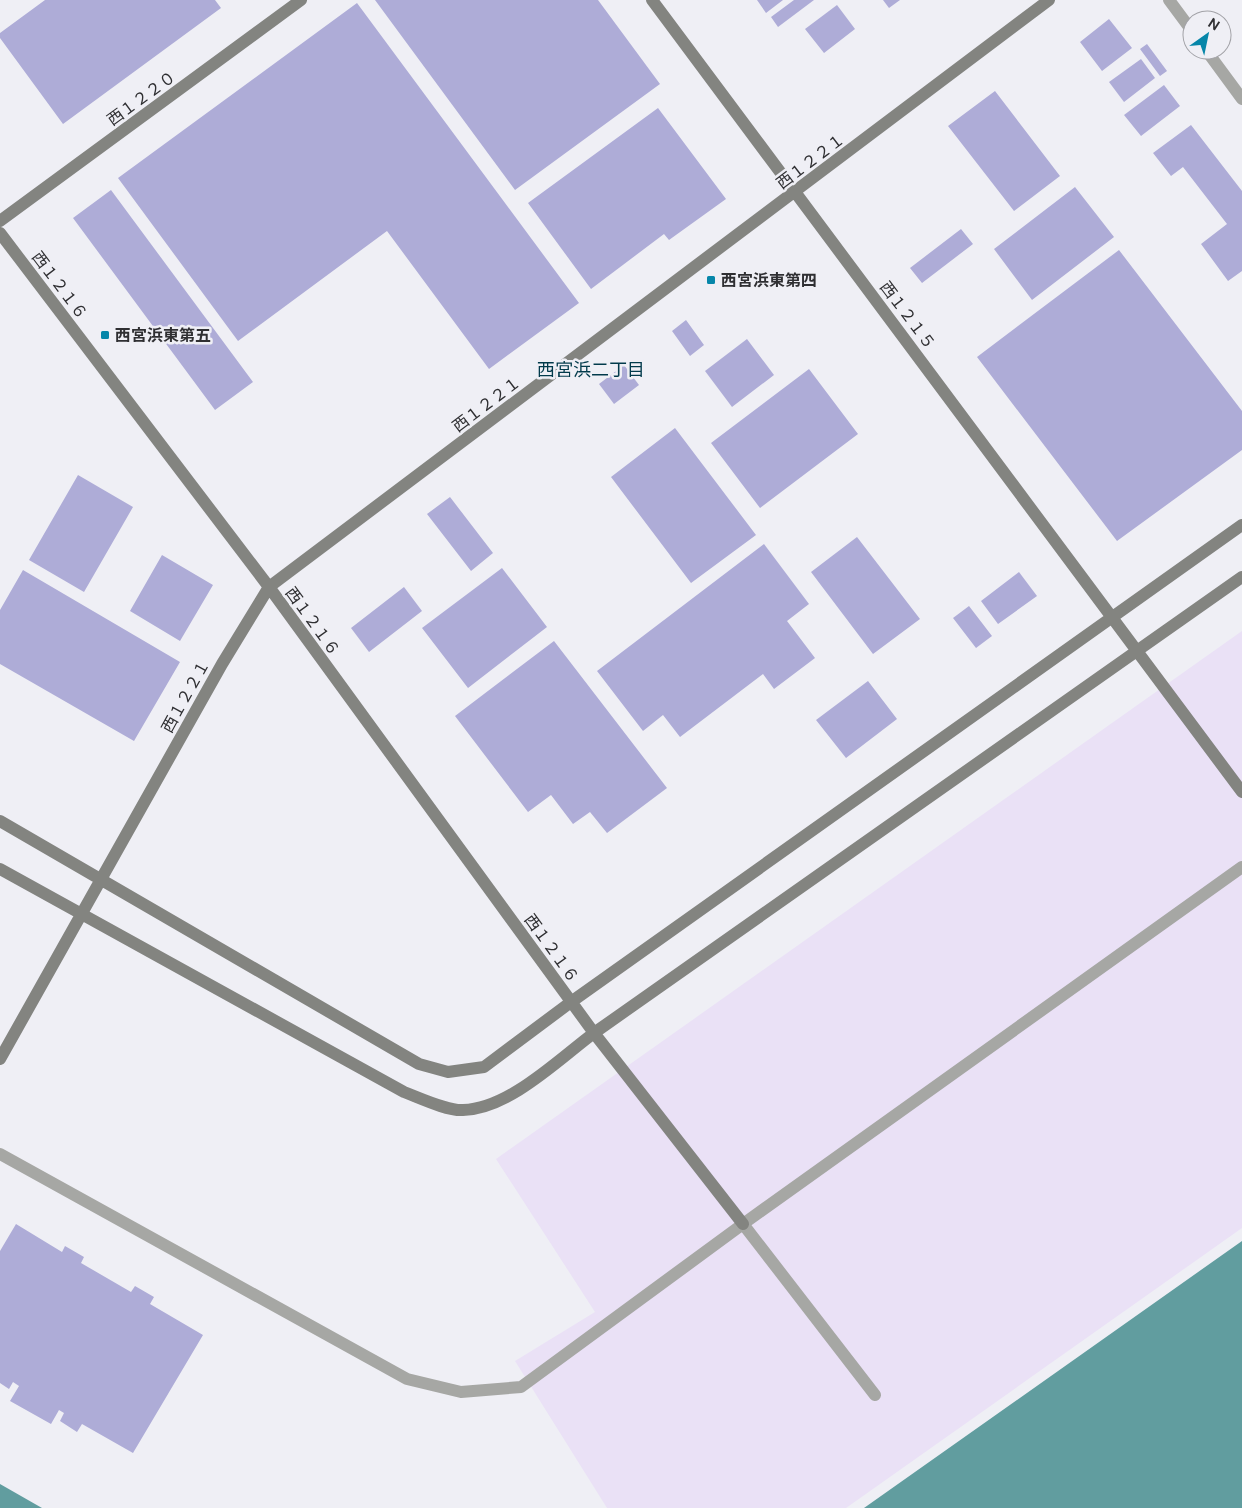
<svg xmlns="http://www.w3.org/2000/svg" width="1242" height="1508" font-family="'DM Sans','Noto Sans JP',sans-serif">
<rect width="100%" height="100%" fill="#efeff5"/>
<!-- industrial -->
<path fill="#eae1f6" d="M1242,631v597l-396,280h-239l-92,-147 80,-49 -99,-153z"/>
<!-- water -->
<path fill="#619d9f" d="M1242,1241v267h-378z
M0,1484l42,24h-42z"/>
<!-- building -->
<path fill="#aeacd7" d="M45,0h170l6,8 -158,116 -63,-86v-5z
M375,0h223l62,84 -145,106z
M757,0h26l-17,13z
M794,0h20l-36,27 -7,-10z
M883,0h17l-11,8z
M357,3l222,300 -90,66 -102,-138 -149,110 -120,-163z
M837,5l18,24 -31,24 -19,-24z
M1109,19l23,29 -30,23 -22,-29z
M1147,44l20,27 -7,5 -20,-27z
M1141,59l14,19 -31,24 -15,-20z
M1164,85l16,21 -39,30 -17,-21z
M995,91l65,85 -46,35 -66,-85z
M658,108l68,91 -57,41 -5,-6 -73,55 -63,-86z
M1191,125l51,66v80l-14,10 -27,-37 26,-20 -44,-57 -12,9 -18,-23z
M1075,187l39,50 -82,63 -38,-51z
M111,190l142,192 -38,28 -142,-192z
M961,229l12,15 -51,39 -12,-15z
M1119,250l123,161v39l-125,91 -140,-184z
M686,320l18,25 -14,11 -18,-25z
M747,339l27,36 -42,32 -27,-36z
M624,365l15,20 -25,19 -15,-20z
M809,369l49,65 -98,74 -49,-65z
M675,428l81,107 -65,48 -80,-106z
M78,475l55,32 -49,85 -55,-32z
M450,497l43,56 -22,18 -44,-57z
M857,537l63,82 -47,35 -62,-82z
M764,544l45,60 -22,17 28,37 -41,31 -11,-15 -83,63 -17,-22 -20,16 -46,-60z
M162,555l51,30 -33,56 -50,-30z
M502,568l45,59 -79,61 -46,-60z
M23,570l157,92 -46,79 -134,-77v-54z
M1019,572l18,24 -39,28 -17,-23z
M404,587l18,24 -53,41 -18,-24z
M969,606l23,30 -16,12 -23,-30z
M554,641l113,147 -60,45 -17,-21 -17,12 -22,-29 -23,17 -73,-96z
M868,681l29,38 -51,39 -30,-38z
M16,1224l46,28 3,-6 19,11 -3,6 50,29 4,-6 19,11 -4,7 53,31 -70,118 -51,-29 -5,8 -17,-11 4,-8 -5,-3 -8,14 -41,-23 9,-15 -6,-4 -4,7 -9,-6v-132z"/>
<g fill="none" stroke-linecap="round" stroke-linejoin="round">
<!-- lane -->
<path stroke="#a6a7a4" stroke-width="12" d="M0,1154l407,225 54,13 60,-5 222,-163 499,-357
M743,1224l132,171"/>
<!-- street -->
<path stroke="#a6a7a4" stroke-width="12" d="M1169,0l23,31
M1206,50l36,49"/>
<!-- secondary -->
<path stroke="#838480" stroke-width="12" d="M652,0l590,792
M0,221l301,-221
M0,233l269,354 325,446 149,191
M0,821l419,243 29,8 36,-5 87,-65 671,-477
M0,869l404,223c16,6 43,19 59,18 46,-1 96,-51 131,-77l648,-456
M0,1059l222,-395 47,-77 780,-587"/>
</g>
<!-- markers -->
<g fill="#0686a9" stroke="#efeff5" stroke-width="2">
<rect x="706" y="275" width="10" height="10" rx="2.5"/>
<rect x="100" y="330" width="10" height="10" rx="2.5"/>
</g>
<g text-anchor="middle" stroke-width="5" stroke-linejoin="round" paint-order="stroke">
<!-- street labels -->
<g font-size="16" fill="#2f2f32" stroke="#efeff5">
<text transform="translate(141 98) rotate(-36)" y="6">西１２２０</text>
<text transform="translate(810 161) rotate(-37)" y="6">西１２２１</text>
<text transform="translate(60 285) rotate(53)" y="6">西１２１６</text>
<text transform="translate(908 315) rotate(53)" y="6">西１２１５</text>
<text transform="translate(486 404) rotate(-37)" y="6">西１２２１</text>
<text transform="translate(313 621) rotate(54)" y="6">西１２１６</text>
<text transform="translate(185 696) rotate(-61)" y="6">西１２２１</text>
<text transform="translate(552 948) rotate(54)" y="6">西１２１６</text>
</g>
<!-- poi labels -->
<g font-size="16" font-weight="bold" fill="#2f2f32" stroke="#efeff5" text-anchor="start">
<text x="721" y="286">西宮浜東第四</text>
<text x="115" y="341">西宮浜東第五</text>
</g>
<!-- neighbourhood labels -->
<g font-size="18" fill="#023a4b" stroke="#efeff5">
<text x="591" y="376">西宮浜二丁目</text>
</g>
</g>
<!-- north arrow -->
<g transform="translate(1207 35) rotate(33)"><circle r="24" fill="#efeff5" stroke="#a2a2a7"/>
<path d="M0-4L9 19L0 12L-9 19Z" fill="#0686a9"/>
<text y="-8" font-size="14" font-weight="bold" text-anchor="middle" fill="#2f2f32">N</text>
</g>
</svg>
